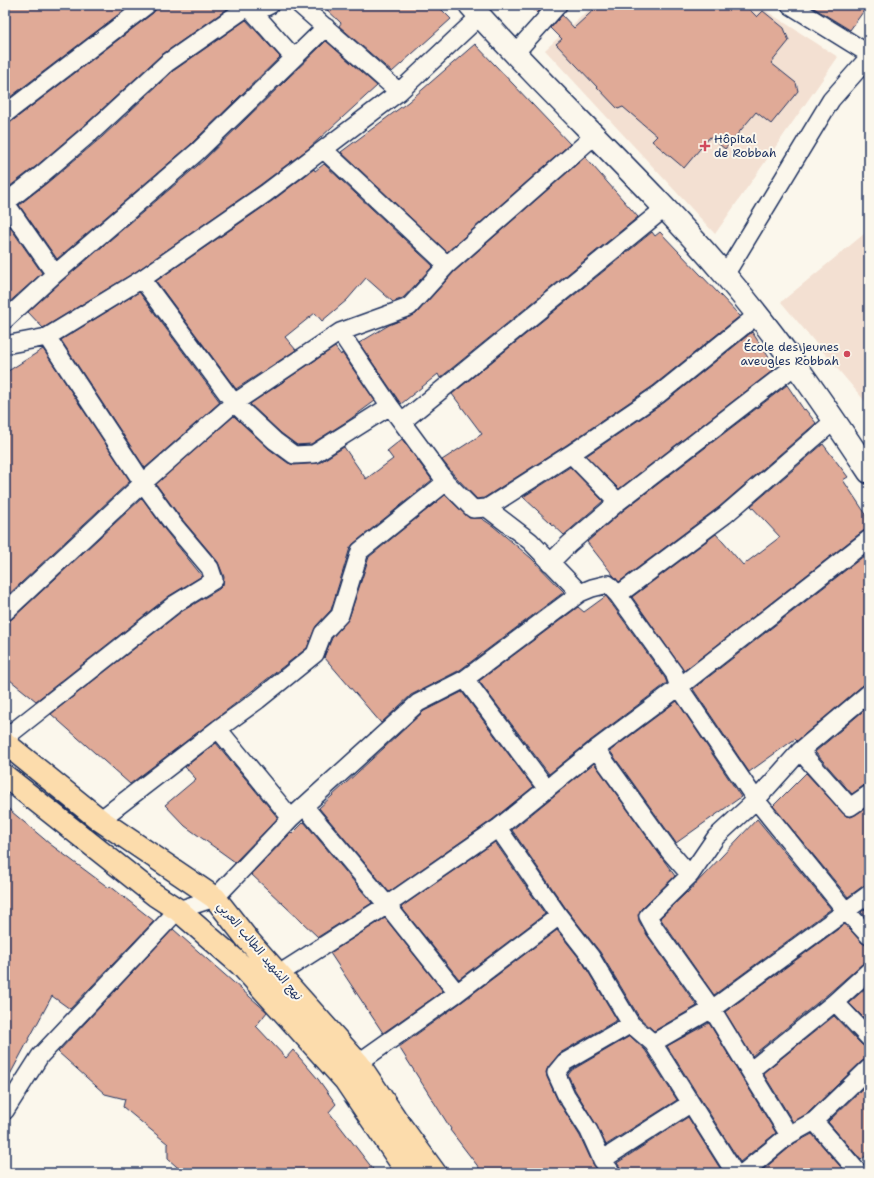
<svg xmlns="http://www.w3.org/2000/svg" width="874" height="1178" font-family="'Shantell Sans','Playpen Sans Arabic',sans-serif">
<rect width="100%" height="100%" fill="#fbf7ec"/>
<filter id="ink" filterUnits="userSpaceOnUse"><feTurbulence type="fractalNoise" baseFrequency=".025" numOctaves="2"/><feDisplacementMap in="SourceGraphic" scale="8" xChannelSelector="R" yChannelSelector="G"/><feConvolveMatrix kernelMatrix="1 2 1 2 8 2 1 2 1" color-interpolation-filters="sRGB"/></filter>
<g filter="url(#ink)">
<!-- built -->
<path fill="#f3e0d2" d="M594,5h163l81,52 -123,177 -170,-184z
M869,230v176l-88,-104z"/>
<!-- building -->
<path fill="#e0aa97" stroke="#1b2f5e" d="M5,5h126l-126,96z
M157,5h76l-73,51 -72,66 -53,45 -30,23v-66l6,-2 142,-109 3,-4z
M322,5h115l14,14 -59,53 -53,-46 2,-3z
M529,5h16l-8,8z
M599,5h146l12,12 6,-6 21,17 5,13 -18,22 25,20 2,8 -27,33 -15,-12 -31,37 -15,-12 -26,31 -32,-27 5,-5 -34,-29 -5,2 -62,-65 6,-5 -11,-11 11,-13 12,13z
M809,5h59l-18,25z
M246,20l34,37 -90,88 -133,114 -38,-54 28,-22 55,-46 71,-66z
M326,41l51,45 -69,63 -48,36 -123,86 -94,57 -15,-16 34,-31 142,-121z
M475,44l95,100 -123,108 -106,-100 67,-50z
M585,157l53,60 -198,161 -2,-4 -37,30 -42,-61 30,-18 27,-11 38,-42z
M324,164l109,102 -30,32 -10,4 -27,-24 -19,22 -25,21 -7,-8 -30,24 11,13 -60,39 -80,-108 116,-80 42,-32 1,2z
M5,220l37,53 -37,33z
M652,232l3,4 5,-4 80,84 -87,70 -88,60 -81,52 -7,1 -23,-24 -12,-15 40,-26 -30,-40z
M139,292l81,110 -75,66 -84,-128z
M752,332l24,36 -157,121 -33,-33 79,-54z
M335,347l6,8 1,-2 33,48 -26,19 -38,24 -14,1 -16,-12 -31,-29z
M43,349l87,132 -125,117v-225z
M787,385l17,25 1,-1 11,14 -97,84 -100,75 -6,-7 -26,-33 37,-32z
M234,416l35,33 19,14 6,2 25,-2 25,-16 22,32 27,-20 -6,-8 15,-12 30,41 -79,64 -3,4 -19,62 -15,16 -9,22 -59,46 -118,90 -79,-70 130,-102 38,-23 4,-4 1,-8 -6,-15 -37,-44 -25,-34z
M823,444l25,33 -5,3 26,39v10l-6,2 -179,140 -52,-74 84,-63 27,31 37,-28 -29,-31z
M570,467l33,34 -39,34 -41,-38z
M445,495l24,23h12l12,8 38,32 33,34 -104,78 -49,25 -30,28 -57,-66 8,-19 17,-20 20,-61z
M142,498l23,32 37,46 -33,20 -133,105 -31,-25v-54l7,-3z
M869,552v131l-6,2 -66,56 -2,-2 -46,33 -56,-83z
M606,596l59,82 2,5 -77,58 -41,33 -70,-93 99,-74 6,5z
M462,692l71,95 -41,33 -103,72 -70,-84 105,-97z
M677,701l64,96 -65,46 -66,-92z
M869,706v78l-6,2 -11,8 -37,-42z
M216,743l62,75 -43,44 -50,-36 -20,-21 31,-26 -11,-12z
M594,763l81,113 -34,33 -3,6 1,6 8,14 50,71 -43,25 -15,-14 -39,-65 -33,-42 -55,-80z
M806,773l40,43 5,1 4,-2 14,-9v78l-6,2 -15,11 -75,-91z
M5,806l45,38 59,44 1,-2 44,35 -84,88 -18,-13 -47,88z
M757,819l74,90 -117,86 -54,-77 27,-26v1z
M304,822l68,81 -54,34 -67,-63 40,-41 1,1z
M495,842l50,72 -86,65 -58,-72z
M869,906v15l-8,-9z
M385,918l58,73 -60,42 -53,-80z
M845,924l17,19 7,3v15l-7,3 -34,30 -76,62 -27,-44z
M173,929l94,83 -11,14 30,32 7,-8 25,29 18,25 -7,8 47,61h-192l-16,-14v-15l-45,-37 2,-8 -20,-5 -47,-42z
M557,930l26,33 34,57 -57,33 -12,14 -2,5 1,5 10,22 23,37 13,28 6,9h-116l-33,-43 1,-1 -52,-82 64,-46z
M869,985v38l-20,-20z
M834,1016l28,29 7,3v10l-7,3 -54,52 -15,9 -30,-49z
M709,1023l67,110 -36,29 -73,-116z
M630,1036l15,14 32,50 -71,45 -9,-19 -22,-36 -7,-15 4,-5z
M869,1082v71l-8,7 -33,-38z
M688,1117l35,56h-101l-2,-6 -3,-4z
M812,1134l34,39h-87l36,-30z"/>
<g fill="none" stroke-linecap="round" stroke-linejoin="round">
<defs>
<path id="street" d="M243,5l11,8 40,45
M300,5l99,87
M790,5l79,49
M254,13l16,-8
M515,53l43,-48
M5,114l142,-109
M324,150l123,115
M5,202l50,72
M5,203l36,-28 54,-46 72,-66 79,-55
M725,275l106,-175 38,-43
M142,279l92,124 41,38 19,14 20,-1 76,-48
M5,320l50,-46 142,-122 129,-125
M340,332l50,74 56,76 27,27 14,-1 43,33 50,52
M5,345l42,-8 95,-58 124,-86 133,-101 81,-76
M402,422l263,-214
M571,454l47,48
M487,508l84,-54 88,-60 98,-79
M550,563l19,-19 49,-42 178,-137
M618,595l107,-80 110,-95
M5,612l138,-129 91,-80 106,-71 69,-25 38,-42 147,-129
M465,679l82,110
M218,729l73,89
M5,738l170,-134 39,-24 -4,-12 -37,-44 -30,-41 -96,-146
M596,749l83,-62 190,-148
M800,751l50,56 19,-13
M304,806l83,99 70,88
M100,820l118,-91 40,-29 57,-46 8,-21 17,-18 20,-64 86,-69
M498,828l61,88 32,41 40,67 22,19 82,130
M690,875l-42,41 7,13 57,80 77,126
M279,974l108,-69 111,-77 98,-79 74,103 20,23 26,-38 40,-37 44,-49 69,-58
M835,1002l34,36
M653,1043l59,-34 157,-115
M358,1063l99,-70 102,-77
M750,1071l85,-69 34,-31
M5,1111l35,-55 138,-146 37,-12 76,-80 127,-115 47,-24 115,-86 12,-5 16,-4 10,11 56,78 5,14 77,113 89,110 24,26
M814,1121l45,52
M602,1160l89,-57
M612,1173l-10,-13 -13,-29 -23,-36 -10,-22 9,-11 66,-38
M743,1173l46,-38 25,-14 55,-53"/>
<path id="secondary" d="M470,5c82,92 175,176 255,270 53,62 99,129 144,197"/>
<path id="primary" d="M5,743l95,77 115,78 33,42 110,123 37,55 40,55
M5,776l150,119 23,15 63,55 104,115 63,93"/>
</defs>
<!-- street casing -->
<use href="#street" stroke="#1b2f5e" stroke-width="20"/>
<!-- secondary casing -->
<use href="#secondary" stroke="#1b2f5e" stroke-width="25"/>
<!-- primary casing -->
<use href="#primary" stroke="#1b2f5e" stroke-width="25"/>
<!-- street -->
<use href="#street" stroke="#fbf7ec" stroke-width="17"/>
<!-- secondary -->
<use href="#secondary" stroke="#fbf7ec" stroke-width="22"/>
<!-- primary -->
<use href="#primary" stroke="#fcdcac" stroke-width="22"/>
</g>
</g>
<!-- markers -->
<g fill="#d1495b" stroke="#fbf7ec" stroke-width="1.5">
<path d="M703 140h4v4h4v4h-4v4h-4v-4h-4v-4h4z"/>
<circle cx="847" cy="354" r="4"/>
</g>
<g text-anchor="middle" stroke-width="4" stroke-linejoin="round" paint-order="stroke">
<!-- poi labels -->
<g font-size="12" fill="#1b2f5e" stroke="#fbf7ec" text-anchor="start">
<text x="714" y="143">Hôpital<tspan x="714" dy="14">de Robbah</tspan></text>
<text x="839" y="351" text-anchor="end">École des jeunes<tspan x="839" dy="14">aveugles Robbah</tspan></text>
</g>
<!-- street labels -->
<g font-size="12" fill="#1b2f5e" stroke="#fbf7ec">
<text transform="translate(260 951) rotate(50)" y="4">نهج الشهيد الطالب العربي</text>
</g>
</g>
<!-- margin -->
<rect width="874" height="1178" fill="none" stroke="#fbf7ec" stroke-width="20"/>
<rect x="10" y="10" width="854" height="1158" fill="none" stroke="#1b2f5e" stroke-width="1.5" filter="url(#ink)"/>
</svg>
